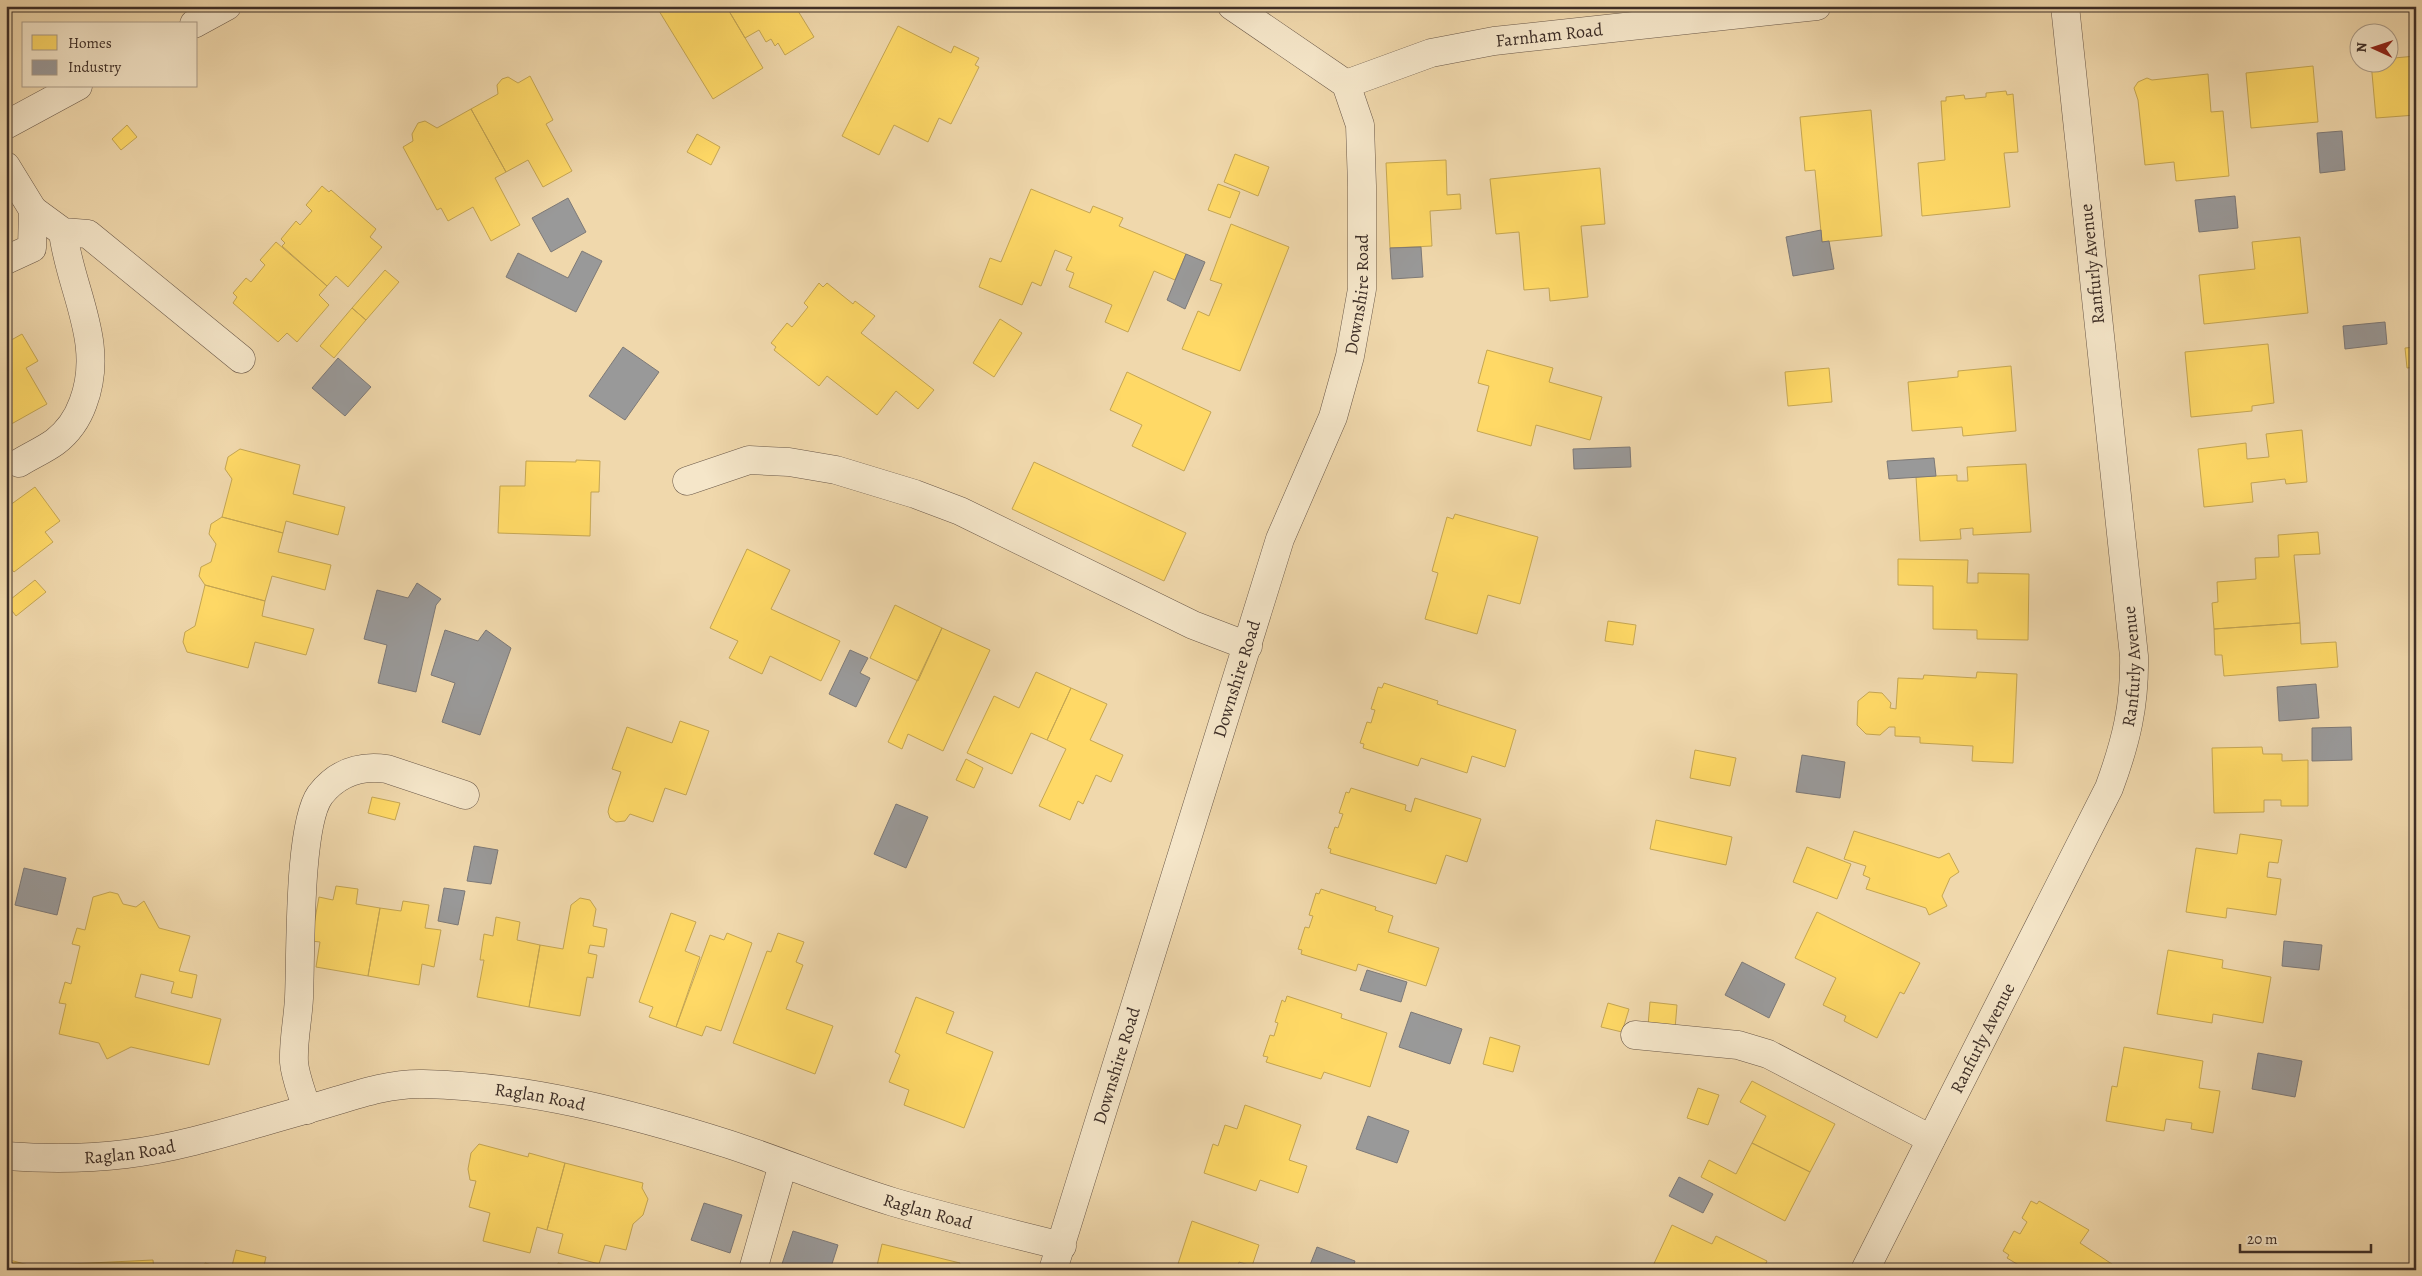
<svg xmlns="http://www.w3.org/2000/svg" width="2422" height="1276" font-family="Alegreya,serif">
<rect width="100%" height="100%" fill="#f0d8ac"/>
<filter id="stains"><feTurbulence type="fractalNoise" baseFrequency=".004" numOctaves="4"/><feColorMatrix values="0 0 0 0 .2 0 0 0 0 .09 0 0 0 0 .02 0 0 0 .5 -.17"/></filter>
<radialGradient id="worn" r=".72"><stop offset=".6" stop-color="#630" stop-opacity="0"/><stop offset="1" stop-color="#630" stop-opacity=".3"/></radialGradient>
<!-- homes -->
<path fill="#ffd966" stroke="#c5a653" d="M656,6h70l37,62 -50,31z
M726,6h69l19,31 -29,18 -7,-12 -3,3 -4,-7 -5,3 -7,-12 -14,8z
M898,26l53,27 3,-7 25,12 -4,7 4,2 -28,57 -12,-6 -11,24 -34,-17 -15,30 -37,-19z
M2395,53l-1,5 22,-2v59l-40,3 -5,-56h19v-8z
M2313,66l5,56 -67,6 -5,-55z
M2208,74l3,38 12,-1 6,65 -53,5 -2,-19 -29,3 -7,-65 -4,-12 4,-6 9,-4 5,2z
M530,76l23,44 -7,4 26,47 -29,16 -15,-27 -22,12 -35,-63 27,-15 -1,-9 5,-6 6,-2 10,6z
M2006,91l1,4 6,-1 5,58 -14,1 6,54 -88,9 -4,-53 27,-3 -4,-59h5v-4l18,-2 1,4 21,-2v-4z
M471,109l35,63 -11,6 25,47 -29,16 -18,-34 -25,14 -7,-13 -4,2 -34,-63 10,-6 -1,-7 6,-11 7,-2 12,7z
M1871,110l11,126 -60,6 -7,-72 -10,1 -5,-54z
M127,125l10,12 -16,13 -9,-11z
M697,134l23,13 -9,18 -24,-13z
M1235,154l34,13 -11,29 -34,-14z
M1446,160l1,35 13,-1 1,15 -31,2 2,35 -42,2 -4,-85z
M1600,168l5,56 -24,2 7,71 -38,4 -1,-13 -25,2 -5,-58 -23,2 -6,-55z
M1218,184l22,8 -10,26 -22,-8z
M322,186l7,6 2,-2 45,39 -6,8 12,10 -34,40 -12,-11 -9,10 -45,-40 3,-3 -4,-4 15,-18 4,4 12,-14 -6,-6z
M1031,189l59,24 3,-7 30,12 -4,8 67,28 -11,26 -21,-9 -26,61 -23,-10 7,-17 -43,-18 5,-14 -8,-3 6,-13 -17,-7 -14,36 -9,-4 -10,23 -43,-18 11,-29 11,4z
M1231,224l58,23 -49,124 -58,-22 16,-38 11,5 13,-32 -12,-4z
M2300,237l8,76 -104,11 -5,-49 56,-6 -3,-27z
M276,242l51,44 -8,9 10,10 -32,37 -10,-9 -9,9 -45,-39 4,-6 -4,-4 13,-15 5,4 14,-17 -5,-5z
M385,270l14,12 -33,38 -14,-12z
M819,283l4,4 4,-4 26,21 2,-3 20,15 -14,17 73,57 -16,19 -22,-18 -19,24 -50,-39 -8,10 -45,-36 2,-3 -5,-4 16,-20 5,4 16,-20 -4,-4z
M352,308l14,12 -32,38 -14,-12z
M1000,319l22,14 -28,44 -21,-14z
M22,334l16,27 -12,7 21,36 -41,23v-84z
M2268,344l6,59 -22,3v5l-61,6 -6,-65z
M2416,347v20l-9,1 -2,-20z
M1487,350l66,18 -4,14 53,15 -12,43 -54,-15 -5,21 -54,-15 12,-45 -11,-3z
M2011,366l5,65 -53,5 -1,-9 -50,4 -4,-49 50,-5v-6z
M1829,368l3,34 -44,4 -3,-34z
M1127,372l84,40 -27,59 -52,-25 10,-21 -32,-15z
M2302,430l5,52 -21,2 -1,-5 -34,4 2,19 -49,5 -6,-58 48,-6 1,16 22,-2 -3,-23z
M240,449l60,16 -7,29 52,13 -7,28 -52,-14 -3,12 -61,-16 10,-38 -7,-10 3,-12z
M576,460l24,1 -1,31h-8l-1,44 -92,-3 2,-47h25l1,-25 50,1z
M1034,462l152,71 -22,48 -152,-72z
M2026,464l5,68 -58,3v-7l-13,1 1,10 -41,2 -4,-64 41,-2v6h11l-1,-14z
M35,487l25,34 -15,11 8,10 -39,30 -8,-9v-55z
M1455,514l83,23 -18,67 -32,-9 -11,39 -52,-15 13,-46 -6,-2 15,-54 6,2z
M222,517l61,16 -5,19 53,13 -6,25 -53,-14 -7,25 -60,-16 -6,-9 2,-9 10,-5 5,-18 -7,-10 2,-10z
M2318,532l2,22 -26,1 6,68 -86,6 -2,-26 6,-1 -1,-20 39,-3 -1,-21 24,-1 -1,-22z
M747,549l43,21 -19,39 69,32 -19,40 -51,-25 -8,18 -33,-16 9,-17 -28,-13z
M1898,559l70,1 -1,23h11v-10l51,1 -1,66 -51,-1v-9l-44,-1v-43l-35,-1z
M35,580l11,12 -30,24 -10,-13z
M205,585l60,16 -3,15 52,13 -8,26 -51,-13 -7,26 -61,-16 -4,-10 2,-10 10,-6z
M895,605l47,23 -24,53 -48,-23z
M1608,621l28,4 -3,20 -28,-4z
M2300,623l1,21 35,-2 2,25 -114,9 -2,-21h-7l-1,-26z
M942,628l48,22 -47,101 -35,-17 -6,15 -14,-7z
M1036,672l35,16 -24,52 -16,-7 -19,41 -45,-21 27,-57 25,12z
M1977,672l40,2 -4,89 -41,-2 1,-15 -53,-3v-6l-25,-1v-9h-6l-9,8 -14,-1 -9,-9 1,-24 11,-9 13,1 9,10 -1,5 6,1 2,-31 25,1 1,-4 52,3z
M1384,683l54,18 -1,3 79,26 -11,37 -33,-11 -5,17 -46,-15 -3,8 -55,-18 1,-4 -4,-1 7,-21 4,1 4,-13 -4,-1 7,-22 4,1z
M1071,688l36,16 -17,36 33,15 -12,27 -15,-7 -13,29 -5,-3 -8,19 -31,-14 27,-57 -19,-9z
M680,721l29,10 -23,64 -21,-7 -12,34 -23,-8 -5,7 -9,1 -6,-4 -2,-6 1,-5 12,-35 -9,-3 15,-42 45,16z
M2262,747l1,7h19v7l26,-1v46h-27v-6h-17v12l-50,1 -2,-65z
M1695,750l41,8 -6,28 -40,-8z
M966,759l17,9 -9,20 -18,-8z
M1351,788l55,17 -1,5 6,2 4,-14 66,21 -14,43 -21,-7 -10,29 -106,-31 1,-4 -3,-1 7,-21 3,1 5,-14 -4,-1 7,-21 3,1z
M372,797l28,6 -5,17 -27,-7z
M1656,820l76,17 -6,28 -76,-16z
M1854,831l85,27 10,-5 10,19 -9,6 -8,18 5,10 -18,9 -3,-7 -60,-19 4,-11 -7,-3 3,-9 -22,-7z
M2240,834l42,6 -4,23 -9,-1 -2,15 14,2 -5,36 -49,-7 -1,10 -40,-6 10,-64 41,6z
M1807,847l44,17 -14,35 -44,-17z
M336,886l22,3 -2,15 24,4 -12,68 -52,-9 4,-25 -9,-1 8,-44 14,3z
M1321,889l55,18 -1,3 18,6 -5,16 51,16 -13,38 -68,-22 -2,7 -55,-17 1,-4 -4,-1 7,-22 4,1 4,-12 -4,-1 7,-22 3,1z
M110,892l8,2 5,10 13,3 8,-6 15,27 31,8 -11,35 18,4 -5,23 -21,-5 3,-11 -33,-8 -6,23 86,22 -12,46 -78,-18 -24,12 -8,-16 -40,-9 7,-30 -7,-1 6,-21 6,2 9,-38 -8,-2 5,-16 8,2 8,-33z
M580,898l10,2 6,9 -3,17 14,3 -3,18 -14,-2 -2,8 9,2 -4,23 -6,-1 -7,39 -51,-9 11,-62 23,4 8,-44z
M403,901l26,4 -4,23 16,2 -7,37 -12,-3 -3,21 -51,-9 12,-68 21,3z
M1817,912l103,51 -16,31 -4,-2 -23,46 -33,-17 2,-5 -23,-11 13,-27 -41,-20z
M671,913l25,9 -11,29 15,6 -24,70 -27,-10 4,-10 -14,-5z
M496,917l24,5 -3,18 23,5 -11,62 -52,-10 7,-37h-4l4,-26 9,2z
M727,933l25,10 -31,88 -15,-5 -4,10 -26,-9 34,-92 14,5z
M778,933l26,9 -8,20 7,3 -17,44 47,17 -18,48 -82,-31 34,-92 4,1z
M2168,950l55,10 -1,8 49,9 -8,46 -50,-9 -1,9 -55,-9z
M1287,996l55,18 -1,4 46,15 -17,54 -46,-15 -3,7 -55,-17 2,-5 -5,-1 7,-21 4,1 4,-13 -3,-1 7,-22 3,2z
M916,997l38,15 -8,21 47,19 -29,76 -60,-23 5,-15 -20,-8 11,-27 -5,-3z
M1650,1002l27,3 -2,24 -27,-3z
M1608,1003l21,6 -7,23 -21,-5z
M1490,1037l30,9 -7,26 -30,-8z
M2124,1047l79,14 -4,27 21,3 -7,42 -22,-4 1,-6 -26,-4 -2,12 -58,-10 6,-35 5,1z
M1752,1081l83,43 -25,48 -58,-29 14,-27 -26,-14z
M1698,1088l21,7 -11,30 -21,-7z
M1245,1105l56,20 -12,35 18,6 -9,27 -38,-13 -4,11 -52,-18 9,-29 5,2 7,-21 12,4z
M1752,1143l58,29 -25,49 -84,-44 8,-17 27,14z
M479,1144l49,13 1,-4 36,10 -18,67 -10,-3 -7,26 -47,-12 7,-28 -21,-6 7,-26 -6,-1 -2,-11 3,-16z
M565,1163l78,20 -1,5 6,11 -5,16 -10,9 -7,26 -21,-5 -6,19 -41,-11 5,-19 -16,-4z
M2031,1201l6,3 2,-3 50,29 -9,13 41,27h-94l-20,-12 2,-3 -6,-4 11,-20 6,3 7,-12 -5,-4z
M1192,1221l67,24 -7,21 -13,-4 -2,8h-61z
M1672,1225l40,19 4,-8 51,25 -4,9h-112z
M882,1244l78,19 -2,7h-82z
M236,1250l30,7 -3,13h-32z
M6,1259l26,7 -1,4h-25z
M153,1260l1,10h-84v-6z
M205,1263l25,7h-27z
M558,1263l30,7h-32z
M2185,1265l9,5h-11z"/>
<!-- industry -->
<path fill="#999" stroke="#7d7977" d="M2342,131l3,39 -25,3 -3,-40z
M2235,196l3,32 -39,4 -4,-32z
M568,198l18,34 -35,20 -19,-34z
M1821,230l1,12 7,-1 5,28 -41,7 -7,-39z
M1421,247l2,30 -31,2 -2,-31z
M582,251l20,10 -26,51 -70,-35 12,-24 50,25z
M1186,254l19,8 -20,47 -18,-9z
M2385,322l2,22 -42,5 -2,-23z
M623,347l36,25 -34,48 -36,-24z
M338,358l33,29 -26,29 -33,-28z
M1630,447l1,20 -57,2 -1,-20z
M1934,458l2,18 -47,3 -2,-18z
M417,583l24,16 -5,6 -20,87 -38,-9 9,-38 -23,-6 13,-49 31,8z
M445,630l33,11 8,-11 25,18 -31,87 -38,-13 13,-39 -24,-8z
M850,650l18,8 -8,15 10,5 -14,29 -27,-13z
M2316,684l3,34 -40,3 -2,-34z
M2351,727l1,33 -40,1v-33z
M1802,755l43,7 -5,36 -44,-6z
M896,804l32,13 -22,51 -32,-14z
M474,846l24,4 -7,34 -24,-3z
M24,868l42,10 -9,37 -42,-10z
M444,888l21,3 -7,34 -20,-4z
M2284,941l38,4 -3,25 -37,-4z
M1742,962l43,22 -16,34 -44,-23z
M1367,970l40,12 -6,20 -41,-12z
M1411,1012l51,17 -12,35 -51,-17z
M2258,1053l44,8 -7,36 -43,-8z
M1368,1116l41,15 -12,32 -41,-14z
M1679,1177l34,17 -10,19 -34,-17z
M704,1203l38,12 -12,38 -39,-13z
M793,1231l45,14 -8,25h-50z
M1317,1247l38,14 -3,9h-44z"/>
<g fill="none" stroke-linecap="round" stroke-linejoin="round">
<defs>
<g id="minor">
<path d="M1232,6l114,78"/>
<path d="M194,24l33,-18"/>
<path id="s1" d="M1346,84l85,-31 63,-12 323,-35"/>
<path d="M6,125l72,-39"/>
<path d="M6,166l27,44 -1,38 -26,12"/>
<path d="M33,210l30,22 25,2 153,125"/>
<path d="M19,463c11,-7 25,-13 36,-21 13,-10 23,-25 28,-39 23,-60 -13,-113 -20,-171"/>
<path d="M687,481l62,-21 40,2 47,8 79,24 45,17 233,114 55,21"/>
<path d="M1635,1035l103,10 30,9 163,85"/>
<path d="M307,1110c-4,-15 -12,-33 -13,-48 -1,-21 4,-43 5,-64 2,-43 -1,-172 21,-203 17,-22 40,-30 67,-26l78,26"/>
<path id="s2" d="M6,1156c40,3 80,3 120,-2 59,-7 117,-27 175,-43 40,-10 80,-28 122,-27 103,2 207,29 305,60 55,18 109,41 165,58 55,16 112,30 169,44"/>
<path d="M753,1270l30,-106"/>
<path id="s3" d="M1053,1270l227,-731 53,-122 17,-61 12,-67v-103l-2,-61 -14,-41"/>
<path id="s4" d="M1865,1270l244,-482c17,-46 26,-83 25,-132l-69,-650"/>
</g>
</defs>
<!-- minor casing -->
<use href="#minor" stroke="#6a5848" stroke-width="29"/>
<!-- minor -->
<use href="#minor" stroke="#f5e6c9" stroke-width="28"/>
</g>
<g text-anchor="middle" stroke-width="5" stroke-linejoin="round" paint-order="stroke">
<!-- street labels -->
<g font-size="18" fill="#3d2e27" stroke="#f5e6c9">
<text dy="6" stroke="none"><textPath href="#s1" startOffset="210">Farnham Road</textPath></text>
<text transform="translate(2092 264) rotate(-96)" y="6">Ranfurly Avenue</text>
<text dy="6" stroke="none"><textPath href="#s3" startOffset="1024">Downshire Road</textPath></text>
<text dy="6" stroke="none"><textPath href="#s4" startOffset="665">Ranfurly Avenue</textPath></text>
<text dy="6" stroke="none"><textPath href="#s3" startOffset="619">Downshire Road</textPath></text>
<text dy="6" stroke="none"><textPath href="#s4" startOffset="260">Ranfurly Avenue</textPath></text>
<text dy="6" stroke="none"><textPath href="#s3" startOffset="214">Downshire Road</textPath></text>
<text dy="6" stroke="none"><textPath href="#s2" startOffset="544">Raglan Road</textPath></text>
<text dy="6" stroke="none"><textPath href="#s2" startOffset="124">Raglan Road</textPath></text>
<text dy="6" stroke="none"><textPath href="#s2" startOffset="949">Raglan Road</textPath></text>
</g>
</g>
<!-- margin -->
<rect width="2422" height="1276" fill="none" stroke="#f0d8ac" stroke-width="25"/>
<rect x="8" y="8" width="2407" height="1261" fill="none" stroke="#3d2e27" stroke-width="2.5"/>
<rect x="12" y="12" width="2397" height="1251" fill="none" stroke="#3d2e27"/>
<!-- legend -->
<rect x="22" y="22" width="175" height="65" fill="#f5e6c9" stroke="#ab9c88"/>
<rect x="32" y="35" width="25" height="15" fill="#ffd966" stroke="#ab9c88"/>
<text x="68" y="48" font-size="15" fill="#3d2e27">Homes</text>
<rect x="32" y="60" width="25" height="15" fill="#999999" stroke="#ab9c88"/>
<text x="68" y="72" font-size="15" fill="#3d2e27">Industry</text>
<!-- north arrow -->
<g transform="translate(2374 48) rotate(273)"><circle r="24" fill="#f5e6c9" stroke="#ab9c88"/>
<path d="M0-4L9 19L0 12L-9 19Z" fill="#8f2418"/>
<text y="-8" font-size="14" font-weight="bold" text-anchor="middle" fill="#3d2e27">N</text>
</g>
<!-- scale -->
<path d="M2240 1244v8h131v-8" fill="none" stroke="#3d2e27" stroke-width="2.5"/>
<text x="2247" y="1244" font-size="15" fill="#3d2e27" stroke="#f5e6c9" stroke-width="4" paint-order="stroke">20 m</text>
<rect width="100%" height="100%" filter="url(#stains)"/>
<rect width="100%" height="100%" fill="url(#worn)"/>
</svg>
